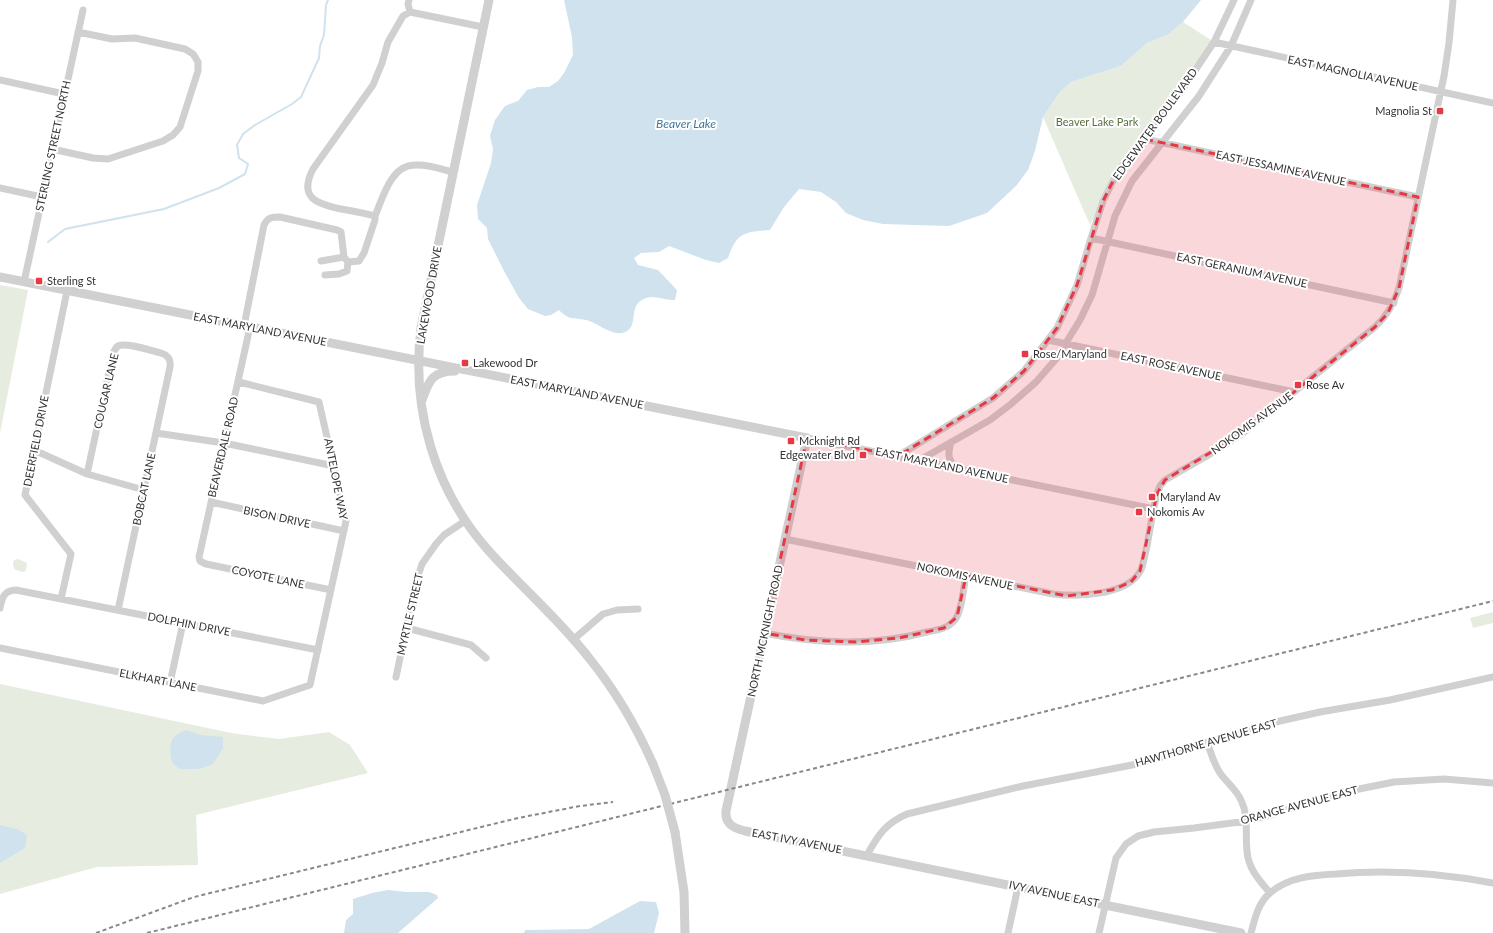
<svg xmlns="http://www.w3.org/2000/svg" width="1493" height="933" font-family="Lato,sans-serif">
<rect width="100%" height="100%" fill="#fff"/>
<!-- green -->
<path fill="#e6ecdf" d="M1183,22l31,20 -96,129 -28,54 -47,-108 17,-25 11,-10 50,-16 26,-23 22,-9z
M0,285l28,5 -28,143z
M18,559l9,4 -1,8 -4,1 -8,-3 -1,-6 1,-3z
M1493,612v11l-20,5 -3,-10z
M0,684l231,49 48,6 50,-7 21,13 18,28 -172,42 2,50 -101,2 -97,27z"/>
<!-- water -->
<path fill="#cfe2ee" d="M564,0h637l-18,22 -14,12 -22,9 -26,23 -50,16 -11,10 -17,25 -8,34 -7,19 -12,16 -29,27 -38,13 -66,-2 -20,-4 -17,-7 -10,-11 -15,-10 -22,-3 -15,18 -14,23c-26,2 -33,2 -42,28l-9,5 -13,-3 -37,-14 -10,6 -18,1 -7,5 4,7 20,5 19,20 -2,10c-13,1 -21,-7 -33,0 -13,7 -4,24 -15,31 -13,8 -30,-9 -41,-11 -14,-3 -16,1 -27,-10l-8,5 -6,1 -17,-7 -9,-11 -15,-27 -16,-32 -1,-11 -9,-9 -1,-14 14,-42 2,-14 -3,-13 5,-16 10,-14 13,-5 9,-11 11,-3h11l9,-6 6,-8 9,-18 -1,-18z
M187,730l13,5 23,2v11l-10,16 -14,5h-19l-8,-6c-3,-16 -4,-28 15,-33z
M0,825l17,4 10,6 -2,13 -25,15z
M388,890l18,2h23l8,3 1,3 -40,35h-54l2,-13 7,-6v-15l19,-6z
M640,901l16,1 3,11 -5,20h-130l1,-3 64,-1z"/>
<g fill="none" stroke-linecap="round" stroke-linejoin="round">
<!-- stream -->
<path stroke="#cfe2ee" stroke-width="2" d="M48,242l17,-13 99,-20 55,-21 26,-14 3,-10 -9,-6 -2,-13 6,-11 12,-9 37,-21 9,-7 18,-39 1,-12 4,-11 2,-30 2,-5"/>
<!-- minor -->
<path stroke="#d0d0d0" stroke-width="7" d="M409,0l-1,4 2,8
M1214,42l279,61
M0,80l64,14
M1145,139l273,58
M52,149l41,9 15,1 55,-18 10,-6 7,-8 18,-56v-9l-3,-5 -2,-3 -8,-5 -50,-11 -23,1 -34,-7
M452,172c-11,-3 -24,-8 -37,-7 -24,0 -32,32 -40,51 -11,-3 -23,-5 -34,-7 -24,-5 -43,-11 -28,-40l60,-84 9,-22 6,-21 15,-26 7,-4 73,15
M0,188l42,9
M1091,238l303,65
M321,261l23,-4
M325,275l14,-1 8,-3 1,-9
M24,282l59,-272
M244,326l20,-101c4,-8 8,-8 16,-8l57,13 4,2 3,25 4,5 11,-1 5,-8 11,-33v-4
M250,327l-51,230 1,4 6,3 125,26
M1048,340l246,52
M156,433l68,10 110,23
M807,438l347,71
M951,442c-3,12 -4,16 5,26
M34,450l53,24 57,16
M898,456l95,-58 31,-27 33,-43 20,-43 14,-47 12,-37 15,-30 62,-78 34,-51 20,-42
M920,460l70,-40 21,-16 25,-22 20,-23 24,-39 12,-25 23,-79 17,-35 67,-85 32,-50 20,-46
M87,474l26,-120c1,-3 2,-6 5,-8 8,-4 34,5 43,7 7,2 10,7 9,14l-52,243
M211,502l133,29
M785,539l268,55c24,3 75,2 88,-24 3,-8 4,-16 6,-24 3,-17 6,-35 10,-52l3,-8 5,-6 54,-31 24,-16 132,-106c12,-11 19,-23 24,-39l45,-212 5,-33 4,-43
M61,599l10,-45 -46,-59 42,-204
M0,608c2,-10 4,-18 16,-18l302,60
M407,628l64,17 15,13
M764,633c54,11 110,13 163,-1 9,-2 19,-3 26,-10 9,-8 10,-33 13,-46
M574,639l29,-25 14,-4 21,-1
M0,648l263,53 47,-16 36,-164 -27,-119 -80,-20
M396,677l20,-95 6,-18 14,-20 8,-9 21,-14
M170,683l13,-60
M1207,742c4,11 7,22 13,31 7,10 16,16 21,27 8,16 4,33 6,51 1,17 12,29 23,42
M867,855c11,-20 19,-32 40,-41l116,-28 109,-21 30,-8 80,-26 38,-10 40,-9 70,-12 103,-23
M1008,933l10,-46
M1099,933l17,-75 10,-14 12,-8 16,-4 40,-4 53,-7 20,-5 77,-24 50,-10 50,-3 49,4
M1251,933c4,-15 7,-30 19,-40 18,-16 44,-18 66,-19 53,-5 105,-1 157,9"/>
<!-- tertiary -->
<path stroke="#d0d0d0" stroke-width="9" d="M489,0l-68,328c-10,80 13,161 67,222 33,37 71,69 101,108 26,32 47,68 64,106
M0,277l807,161 -81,373c-1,13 7,17 19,20l496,102
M422,400c7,-19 10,-29 33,-29
M675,832l9,60 1,41"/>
<!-- rail -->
<path stroke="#888" stroke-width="2" stroke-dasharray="4 3" stroke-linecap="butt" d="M96,933l98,-36 324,-79 62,-12 33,-4
M147,933l1346,-332"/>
<!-- tertiary-bridge -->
<path stroke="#d0d0d0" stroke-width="9" d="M653,764l12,31 10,37"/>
</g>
<!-- marked area -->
<path fill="#e63946" fill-opacity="0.2" stroke="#e63946" stroke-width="3" stroke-dasharray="8 5" stroke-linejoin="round" d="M1145,139l273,58 -19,91 -11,25 -13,14 -132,106 -78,47 -8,14 -17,77 -9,11 -19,8 -45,6 -101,-20 -9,41 -13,11 -45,10 -43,4 -51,-2 -41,-7 43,-195 91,18 95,-58 31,-27 33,-43 20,-43 26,-84 15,-30z"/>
<!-- markers -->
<g fill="#e63946" stroke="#fff" stroke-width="1.5">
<rect x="1436" y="107" width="8" height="8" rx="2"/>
<rect x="35" y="277" width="8" height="8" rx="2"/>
<rect x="1021" y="350" width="8" height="8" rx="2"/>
<rect x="461" y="359" width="8" height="8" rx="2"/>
<rect x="1294" y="381" width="8" height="8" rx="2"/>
<rect x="787" y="437" width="8" height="8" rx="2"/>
<rect x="859" y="451" width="8" height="8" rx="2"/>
<rect x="1148" y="493" width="8" height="8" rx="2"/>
<rect x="1135" y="508" width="8" height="8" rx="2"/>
</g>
<g text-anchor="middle" stroke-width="4" stroke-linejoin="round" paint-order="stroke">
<!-- street labels -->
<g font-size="11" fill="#333" stroke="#fff">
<text transform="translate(1353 73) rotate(12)" y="4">EAST MAGNOLIA AVENUE</text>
<text transform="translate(1155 124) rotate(-54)" y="4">EDGEWATER BOULEVARD</text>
<text transform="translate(53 146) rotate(-78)" y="4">STERLING STREET NORTH</text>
<text transform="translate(1281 168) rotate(12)" y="4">EAST JESSAMINE AVENUE</text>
<text transform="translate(1242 270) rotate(12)" y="4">EAST GERANIUM AVENUE</text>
<text transform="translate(429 295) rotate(-80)" y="4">LAKEWOOD DRIVE</text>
<text transform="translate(260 329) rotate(11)" y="4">EAST MARYLAND AVENUE</text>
<text transform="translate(1171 366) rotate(12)" y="4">EAST ROSE AVENUE</text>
<text transform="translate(106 391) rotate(-77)" y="4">COUGAR LANE</text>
<text transform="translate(577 392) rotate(11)" y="4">EAST MARYLAND AVENUE</text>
<text transform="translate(1252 423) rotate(-36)" y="4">NOKOMIS AVENUE</text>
<text transform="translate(36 441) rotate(-79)" y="4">DEERFIELD DRIVE</text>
<text transform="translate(223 447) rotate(-77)" y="4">BEAVERDALE ROAD</text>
<text transform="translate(942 465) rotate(12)" y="4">EAST MARYLAND AVENUE</text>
<text transform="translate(336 479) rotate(79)" y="4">ANTELOPE WAY</text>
<text transform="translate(144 489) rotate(-78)" y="4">BOBCAT LANE</text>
<text transform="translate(277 517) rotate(12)" y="4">BISON DRIVE</text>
<text transform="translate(965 576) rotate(12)" y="4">NOKOMIS AVENUE</text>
<text transform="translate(268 577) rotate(12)" y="4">COYOTE LANE</text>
<text transform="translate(410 614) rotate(-77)" y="4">MYRTLE STREET</text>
<text transform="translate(189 624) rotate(11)" y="4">DOLPHIN DRIVE</text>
<text transform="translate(765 631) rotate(-78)" y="4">NORTH MCKNIGHT ROAD</text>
<text transform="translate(158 680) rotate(11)" y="4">ELKHART LANE</text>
<text transform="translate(1206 743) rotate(-16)" y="4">HAWTHORNE AVENUE EAST</text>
<text transform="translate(1299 805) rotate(-15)" y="4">ORANGE AVENUE EAST</text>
<text transform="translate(797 841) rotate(11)" y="4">EAST IVY AVENUE</text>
<text transform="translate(1054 894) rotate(12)" y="4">IVY AVENUE EAST</text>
</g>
<!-- poi labels -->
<g font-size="11" fill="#333" stroke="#fff" text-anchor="start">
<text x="1432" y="115" text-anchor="end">Magnolia St</text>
<text x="47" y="285">Sterling St</text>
<text x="1033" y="358">Rose/Maryland</text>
<text x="473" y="367">Lakewood Dr</text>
<text x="1306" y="389">Rose Av</text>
<text x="799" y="445">Mcknight Rd</text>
<text x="855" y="459" text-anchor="end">Edgewater Blvd</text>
<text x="1160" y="501">Maryland Av</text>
<text x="1147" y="516">Nokomis Av</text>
</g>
<!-- park labels -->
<g font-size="11" fill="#56703f" stroke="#fff">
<text x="1097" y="126">Beaver Lake Park</text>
</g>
<!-- water labels -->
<g font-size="12" font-style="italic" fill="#3f7597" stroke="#fff">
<text x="686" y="128">Beaver Lake</text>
</g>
</g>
</svg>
